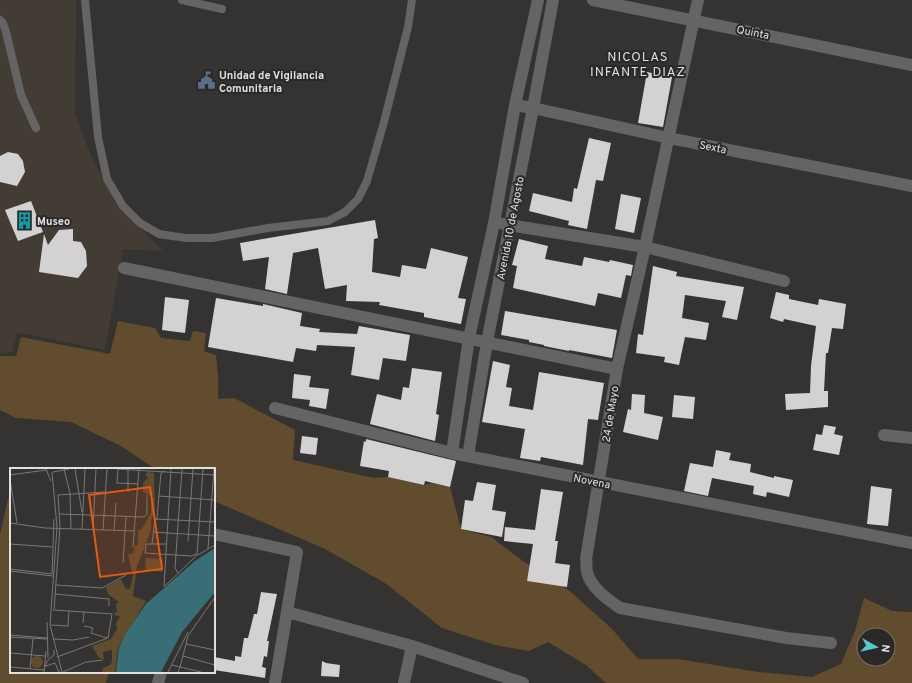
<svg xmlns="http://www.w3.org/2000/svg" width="912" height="683" font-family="Overpass,sans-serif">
<rect width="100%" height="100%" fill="#353331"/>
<!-- built -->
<path fill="#423c35" d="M0,0h76l-1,112 15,42 22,40 21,26 30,31 -40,-2 -18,101 -88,-18 -5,20 -12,2z"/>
<!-- green -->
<path fill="#614c2e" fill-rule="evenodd" d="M118,321l37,7 6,10 29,3 3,-10 13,2 -2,18 12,4 2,21v23l16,-1 61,32 -2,30 81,18 14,-1 36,8 8,-2 18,4 11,42 30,8 32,24 48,31 41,37 26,30h40l80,13 54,5 29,-13 14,-33 9,-33 28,13 20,1v71h-306l-20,-18 -38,-23 -19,9 -34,-6 -53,-17 -57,-45 -60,-34 -111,-48v-32h-59l-34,-23 -50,-24 -55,-4 -16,-8v-54h16l5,-19 89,17zM864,635h24v24h-24z
M8,499h3v173h98l-3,11h-106v-148z"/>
<!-- building -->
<path fill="#d4d1d3" d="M647,72l25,5 -9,50 -25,-4z
M589,138l22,5 -8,38 -7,-1 -9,49 -19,-4 1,-4 -40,-10 4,-18 39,9 2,-14 3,1z
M8,152l10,2 5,7 2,11 -8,14 -17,-4v-26z
M621,194l20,4 -7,35 -19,-4z
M31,201l12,31 -25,9 -13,-31z
M375,220l3,18 -4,1 -2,33 28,5 2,-12 24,4 5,-21 37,9 -10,41 8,1 -5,25 -37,-7v-4l-45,-8 1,-3 -34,-1 1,-16 -22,4 -7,-41 -25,5 -6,41 -22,-5 4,-32 -26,4 -3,-18z
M73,229v12l8,1 5,9 1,15 -9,12 -39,-6 5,-38 4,11 11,-15z
M519,239l29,7 -3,13 37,7 2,-9 25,5 1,-2 23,5 -2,11 -5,-1 -5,23 -23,-5 -3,13 -82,-18 4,-22 -5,-1z
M653,266l24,6 -1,4 68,11 -7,33 -15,-3 4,-16 -41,-6 -3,23 27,5 -3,17 -21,-3 -6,28 -15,-3 1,-5 -29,-4 2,-19 5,1z
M776,292l13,3v4l29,6 1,-6 27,5 -3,25 -11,-1 -4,25h-2l-2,38h4v16l-42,3 -1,-16 25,-1 1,-27 5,-40 -32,-7 -1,3 -13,-4z
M165,297l24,3 -4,33 -23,-3z
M216,298l47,8v-2l39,9 -2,13 20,3 -1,3 38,2 2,-8 51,9 -4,26 -23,-3 -4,22 -28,-5 4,-28 -38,-2 -1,6 -20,-3 -3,14 -85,-15z
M505,311l112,19 -5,28 -43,-8v1l-25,-5v-1l-15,-3v-2l-28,-5z
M493,361l17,4 -4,22 6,1 -3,18 24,4 6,-38 65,11 -6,37 -10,-1 -5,46 -42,-8 -1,4 -20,-3 5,-29 -43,-7z
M412,368l30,4 -6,42 3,1 -4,26 -65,-17 7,-30 24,6 2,-13 6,1z
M294,374l17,2 -2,11 20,2 -3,20 -17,-3 1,-6 -18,-2z
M632,394l13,1 -1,18 19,4 -5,23 -35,-8 5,-23 3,1z
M674,395l21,2 -2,22 -21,-2z
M824,425l12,2 -2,7 9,2 -4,19 -26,-5 3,-16 6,1z
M302,436l16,2 -2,17 -16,-2z
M366,439l90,22 -6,26 -25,-6 -1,4 -36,-8 1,-6 -29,-5 4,-25 2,1z
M716,450l15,3 -2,7 22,4 -1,8 24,6v-2l19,4 -4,17 -22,-5 -1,5 -13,-3 1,-8 -42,-8 -4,18 -24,-5 6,-28 23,4z
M477,482l19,3 -4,25 14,2 -4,25 -41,-8 4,-29 8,1z
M871,486l21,3 -4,37 -21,-2z
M541,489l22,3 -8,49h3l-3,22 15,2 -3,22 -40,-6 6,-37 -29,-3 1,-14 30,3z
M261,592l16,2 -10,47h2l-2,16 -3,-1 -2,11 4,1 -1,10 -51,-8v-13l21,4v-5l6,1 3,-19h4l6,-24h3z
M322,661l4,2 14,2 -1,12 -18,-1z"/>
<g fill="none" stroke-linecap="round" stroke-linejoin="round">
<!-- service -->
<path stroke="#666462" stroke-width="8" d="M85,0l13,137 9,42 16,27 17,17 19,11 27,4h26l56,-10 60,-7 17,-9 13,-13 9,-18 17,-59 24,-95 4,-27
M182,0l40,9
M0,20l3,3 3,9 15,63 15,33"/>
<!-- minor -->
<path stroke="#666462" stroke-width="12" d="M593,0l319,65
M698,0l-53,247 -28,122 -31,190c1,4 0,9 1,13 4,16 20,27 33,36l166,30 45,5
M515,105l18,3 136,30 243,48
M503,224l142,23 139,34
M124,268l493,101
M275,408l177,45 460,90
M884,435l28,3
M452,453l17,-115 25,-115 21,-118 23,-105
M468,456l19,-114 46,-234 20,-108
M214,534l83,18 -22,131
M287,612l125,34 111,37
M158,683l3,-11
M404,683l8,-37"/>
</g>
<!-- icons -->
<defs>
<symbol id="civic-bare" viewBox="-9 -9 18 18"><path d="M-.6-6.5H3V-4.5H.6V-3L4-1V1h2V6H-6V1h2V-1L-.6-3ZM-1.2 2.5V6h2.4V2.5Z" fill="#5c6f8a" stroke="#2b2927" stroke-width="2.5" paint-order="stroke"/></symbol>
<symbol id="building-bare" viewBox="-9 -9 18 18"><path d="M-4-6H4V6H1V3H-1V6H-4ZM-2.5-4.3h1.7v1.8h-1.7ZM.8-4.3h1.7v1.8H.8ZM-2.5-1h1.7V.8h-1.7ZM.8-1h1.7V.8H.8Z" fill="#0f9aa8" stroke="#2b2927" stroke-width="2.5" paint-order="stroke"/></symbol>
</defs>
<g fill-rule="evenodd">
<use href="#civic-bare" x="194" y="68" width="25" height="25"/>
<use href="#building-bare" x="12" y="208" width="25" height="25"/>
</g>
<g text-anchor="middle" stroke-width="4" stroke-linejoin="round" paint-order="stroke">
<!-- street labels -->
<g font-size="11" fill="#e2e0df" stroke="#2b2927">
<text transform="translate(753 32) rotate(11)" y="4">Quinta</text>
<text transform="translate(713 147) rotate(11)" y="4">Sexta</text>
<text transform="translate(510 228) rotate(-79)" y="4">Avenida 10 de Agosto</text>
<text transform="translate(610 414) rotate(-81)" y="4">24 de Mayo</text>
<text transform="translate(592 481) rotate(11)" y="4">Novena</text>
</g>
<!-- poi labels -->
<g font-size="11" font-weight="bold" fill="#e2e0df" stroke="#2b2927" text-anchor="start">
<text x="219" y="79">Unidad de Vigilancia<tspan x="219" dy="13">Comunitaria</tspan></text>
<text x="37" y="225">Museo</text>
</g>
<!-- quarter labels -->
<g font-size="13" letter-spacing="1" fill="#e2e0df" stroke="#2b2927">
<text x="638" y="61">NICOLAS<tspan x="638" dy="15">INFANTE DIAZ</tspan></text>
</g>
</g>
<!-- overview -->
<g transform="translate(10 468)">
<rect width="205" height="205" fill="#353331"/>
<path d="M138,4l6,1 1,37 -4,10v10l-14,36 -4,30 13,5 -28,47 -3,24h-13l1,-4 7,-3 2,-3v-12l-9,2 1,7 -5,-1 -7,-12 19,-7 6,-10 -1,-6 4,-6 -7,-3 4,-2 -1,-8 3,-2 -11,-8 -2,-7 15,-8 5,10h4l3,-14 -5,-20 5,-2 2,-8h3v-14l4,-2 9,-17v-16l-8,-4v-9l5,-5 -3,-4zM136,90l17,1 -1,13 -17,-2zM21 194a6 6 0 1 1 12 0a6 6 0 1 1-12 0Z" fill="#614c2e"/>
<path d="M205,80v44l-33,40 -21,40h-45l3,-24 7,-15 20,-29 49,-43z" fill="#386f77"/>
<path fill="none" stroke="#7a7877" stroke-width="1" d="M36,1l5,12M54,1l6,24 1,35M65,1l7,43M107,1l98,6M108,1l-1,14 21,1M118,1v23M42,4l5,55 -7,98 12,47M43,4l16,-3M0,7l36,-5M0,11l7,44M48,27l47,-3M148,28l57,4M148,38l3,-33 4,-2M50,46l84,3 3,-3v-19M147,52l1,-14M0,55l35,5 90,3M72,61l3,-60M83,61l3,-60M93,62l4,-61M104,62l2,-27M143,64l62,4M178,73l5,-72M0,76l42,3M142,76l3,-25 60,3M156,76h-20l-1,9 46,3 6,-2M123,79l6,-78M198,81l6,-80M188,87l17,-10M113,95l3,-46M0,101l42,5M0,103l43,5M168,105l-3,-5 7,-99M42,106l2,-55M46,117l46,3 24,-13M154,118l7,-117M154,119l33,-32 6,-86M45,126l54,5v7M43,142l16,1M44,142l6,-83 -2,-32M37,154l1,36M41,157l17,1 1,-15 15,1 -1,11M74,158l9,2 -2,5 16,5M0,167l37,3M0,169l37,2M43,171l20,1 16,-3M176,176l29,6M0,185l35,3M173,188l32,9M47,189l51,-19 4,-24 -28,-2M162,197l8,2 8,-31 27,-39M36,198l9,-3 4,9M0,199l34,3M35,199l2,-6 7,-6v-5M20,201l3,-30M34,204l2,-21M53,204l23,-10 17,-2M158,204l20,-40M168,204l2,-5 21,5"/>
<path fill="#e8590c" fill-opacity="0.15" stroke="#e8590c" stroke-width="2" d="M140,19l12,82 -62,8 -11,-82z"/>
<rect width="205" height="205" fill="none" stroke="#e2e0df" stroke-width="2"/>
</g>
<!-- north arrow -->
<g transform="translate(876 647) rotate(98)"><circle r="19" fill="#2b2927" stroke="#747271"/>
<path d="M0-3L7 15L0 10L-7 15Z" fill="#52cdcc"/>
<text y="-6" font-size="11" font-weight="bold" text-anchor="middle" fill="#e2e0df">N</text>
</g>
</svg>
